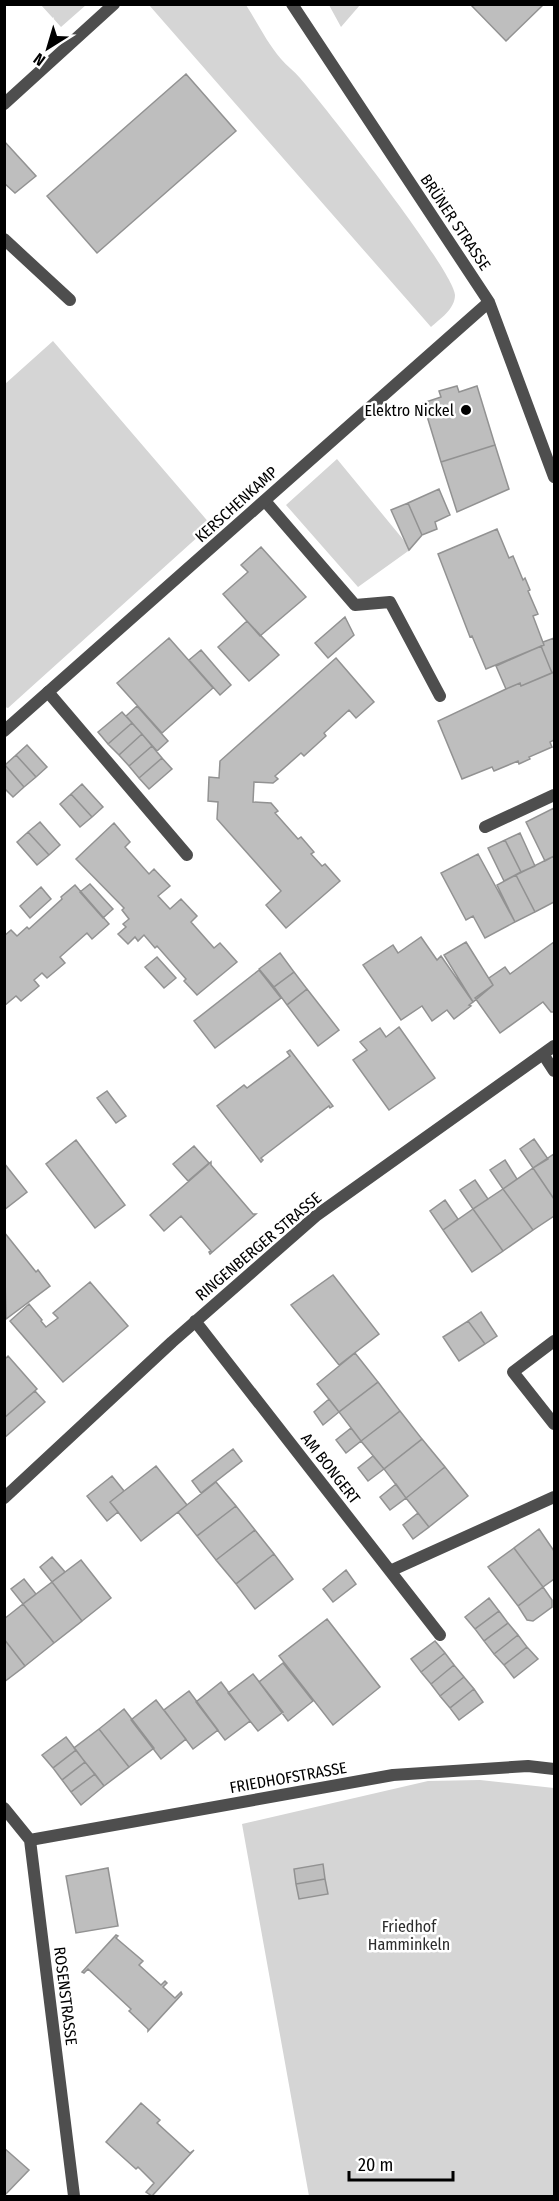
<svg xmlns="http://www.w3.org/2000/svg" width="559" height="2201" font-family="'Fira Sans Condensed',sans-serif">
<rect width="100%" height="100%" fill="#fff"/>
<!-- green -->
<path fill="#d5d5d5" d="M41,5h45l-25,22z
M149,5h97c11,17 21,38 35,54 6,7 13,12 19,19 24,27 154,193 155,217 0,14 -15,24 -24,32z
M329,5h31l-19,22z
M53,341l158,184 -203,183 -3,-1v-323z
M337,459l74,90 -53,38 -72,-82z
M480,1780l74,8v408h-245l-67,-372 186,-43z"/>
<!-- building -->
<path fill="#bebebe" stroke="#929292" stroke-width="1.5" d="M470,4h74l-38,37z
M186,74l50,57 -139,122 -50,-57z
M4,141l32,35 -21,17 -11,-10z
M457,386l2,6 18,-6 18,59 -54,17 -18,-59 18,-6 -2,-6z
M495,445l14,44 -52,23 -16,-50z
M439,489l11,26 -15,7 2,7 -15,6 -14,-32z
M408,503l14,32 -13,15 -18,-40z
M497,529l12,29 4,-2 10,24 2,-2 5,12 -2,1 10,23 -5,2 11,29 -58,24 -14,-33 -2,1 -32,-83z
M261,547l45,50 -46,39 -37,-42 25,-22 -7,-7z
M345,617l9,18 -26,23 -13,-15z
M247,621l32,34 -30,26 -31,-34z
M169,638l44,50 -51,45 -45,-50z
M554,638v34l-2,1 -11,-27 3,-1 -1,-3z
M541,646l11,27 -31,13 -1,-3 -14,6 -10,-23z
M201,650l30,35 -11,10 -31,-35z
M336,658l38,44 -18,16 -7,-8 -25,23 2,3 -22,20 -3,-3 -26,23 3,3 -5,4 -19,-1 -1,20 18,1 7,8 -3,2 23,26 3,-2 13,15 -3,2 11,12 3,-2 15,17 -54,47 -20,-23 15,-14 -64,-72 1,-17 -10,-1 1,-24 10,1 1,-17z
M554,672v68l-4,2 2,5 -23,10 1,2 -11,5 -1,-3 -24,10 -2,-4 -30,12 -24,-58 68,-32 14,-6 1,3z
M137,706l31,35 -11,10 -31,-35z
M122,712l10,11 -24,21 -10,-12z
M132,723l10,11 -23,21 -11,-11z
M142,734l10,12 -23,20 -10,-11z
M27,745l20,22 -11,10 -20,-22z
M152,746l10,12 -23,20 -10,-12z
M16,755l20,22 -12,10 -19,-22z
M162,758l10,11 -23,20 -10,-11z
M5,765l19,22 -11,10 -9,-9z
M82,784l21,23 -11,10 -21,-23z
M71,794l21,23 -12,10 -20,-23z
M554,808v48l-9,5 -19,-39z
M40,822l20,23 -11,10 -21,-23z
M114,823l16,19 -5,5 24,27 5,-5 16,17 -12,10 12,13 11,-10 16,17 -6,6 23,26 6,-5 17,19 -40,33 -13,-14 2,-2 -29,-33 -2,2 -11,-13 -6,6 -3,-4 -7,7 -10,-10 8,-7 -3,-3 6,-5 -7,-9 2,-2 -48,-49z
M28,832l21,23 -12,10 -20,-23z
M520,833l15,33 -14,6 -16,-32z
M505,840l16,32 -17,9 -16,-33z
M478,854l37,68 -30,16 -12,-22 -7,4 -25,-47z
M554,856v46l-19,10 -19,-37z
M516,875l19,37 -20,10 -18,-37z
M90,884l23,25 -10,9 -23,-26z
M75,885l34,39 -17,15 -5,-6 -27,24 5,6 -18,15 -5,-5 -8,7 5,6 -18,15 -5,-5 -12,10v-70l7,-6 6,6 10,-9 2,2 33,-30 -1,-2z
M41,887l10,12 -21,19 -10,-12z
M421,937l16,23 4,-4 32,46 -4,3 2,1 -17,13 -7,-9 -15,11 -10,-15 -21,14 -38,-55 30,-20 5,8z
M466,942l27,43 -20,17 -29,-47z
M554,942v70h-3l-8,-10 -43,31 -25,-35 18,-13 -4,-7 16,-11 5,7z
M280,953l14,19 -20,15 -15,-18z
M157,957l19,21 -12,10 -19,-21z
M259,970l22,28 -66,50 -21,-27z
M294,972l13,17 -20,16 -13,-18z
M307,989l32,41 -21,16 -31,-41z
M399,1027l36,51 -46,32 -36,-50 14,-10 -7,-8 20,-14 6,9z
M290,1050l43,56 -3,2 -1,-2 -68,52 2,2 -2,2 -44,-56 27,-21 3,3 43,-32 -3,-4z
M107,1091l19,25 -10,7 -19,-25z
M534,1139l14,20 -15,9 -13,-19z
M76,1140l49,65 -30,23 -49,-64z
M194,1146l15,17 -21,18 -15,-17z
M554,1154v45l-21,-31z
M505,1160l12,19 -14,10 -13,-19z
M211,1162v3l42,49h3l-46,40 -1,-2 2,-1 -30,-35 -17,15 -14,-16z
M4,1163l23,29 -23,18z
M533,1168l21,31v17l-21,14 -30,-41z
M475,1180l13,19 -15,10 -13,-19z
M503,1189l30,41 -30,21 -30,-42z
M445,1200l13,19 -15,11 -13,-19z
M473,1209l30,42 -31,21 -29,-42z
M4,1232l32,40 2,-2 12,16 -44,33z
M333,1275l46,59 -40,31 -48,-60z
M90,1282l38,44 -65,56 -53,-61 19,-17 13,16 -1,1 5,6 12,-9 -5,-5z
M481,1312l16,24 -12,8 -17,-23z
M468,1321l17,23 -26,17 -16,-24z
M355,1353l23,29 -39,30 -22,-28z
M8,1356l29,33 -33,29v-58z
M378,1382l22,29 -39,30 -22,-29z
M35,1391l10,11 -41,36v-20z
M329,1399l10,13 -16,13 -9,-13z
M400,1411l22,28 -38,30 -23,-28z
M351,1428l10,13 -15,12 -10,-13z
M422,1439l23,28 -39,31 -22,-29z
M233,1449l9,12 -41,32 -9,-12z
M373,1456l11,13 -16,12 -10,-13z
M156,1466l31,39 -46,36 -31,-39z
M445,1467l23,29 -39,31 -23,-29z
M112,1476l12,15 -14,11 8,10 -11,9 -20,-25z
M216,1482l20,24 -39,30 -19,-24z
M396,1484l10,14 -16,12 -10,-13z
M236,1506l19,24 -39,30 -19,-24z
M418,1513l11,14 -16,12 -10,-14z
M539,1529l15,22v28l-11,8 -29,-39z
M255,1530l19,24 -38,30 -20,-24z
M514,1548l29,39 -25,19 -30,-39z
M274,1554l19,25 -38,30 -19,-25z
M52,1557l13,15 -13,10 -12,-15z
M81,1560l30,38 -29,23 -30,-39z
M346,1570l10,14 -23,18 -10,-13z
M24,1579l12,15 -13,10 -12,-15z
M52,1582l30,39 -28,22 -31,-39z
M543,1587l9,13v7l-19,14 -6,-1 -9,-14z
M489,1598l10,13 -24,18 -10,-12z
M23,1604l31,39 -29,23 -21,-27v-20z
M499,1611l9,12 -24,18 -9,-12z
M327,1619l53,68 -47,38 -54,-69z
M508,1623l10,12 -24,19 -10,-13z
M518,1635l9,12 -23,18 -10,-11z
M4,1639l21,27 -21,16z
M435,1641l10,12 -24,19 -10,-13z
M527,1647l11,12 -24,19 -10,-13z
M445,1653l9,12 -23,19 -10,-12z
M283,1663l30,38 -25,20 -29,-39z
M454,1665l10,12 -24,19 -9,-12z
M253,1674l30,38 -25,19 -30,-38z
M464,1677l10,12 -24,19 -10,-12z
M221,1682l29,39 -25,19 -29,-38z
M474,1689l9,13 -24,18 -9,-12z
M189,1691l29,39 -25,19 -29,-39z
M156,1700l30,39 -25,20 -30,-39z
M124,1709l30,39 -25,19 -30,-38z
M99,1729l30,38 -25,19 -30,-38z
M66,1737l10,13 -23,18 -11,-13z
M76,1750l9,12 -23,18 -9,-12z
M85,1762l10,12 -24,18 -9,-12z
M95,1774l9,12 -23,19 -10,-13z
M323,1864l2,15 -29,5 -2,-15z
M108,1868l10,58 -42,7 -10,-57z
M325,1879l3,15 -29,5 -3,-15z
M116,1935l2,1 -2,2 27,23 -4,4 22,20 4,-4 2,2 -4,4 12,11 6,-6 1,2 -34,37v-2l-19,-18 2,-2 -43,-40 -4,4 -2,-1z
M141,2103l19,17 -3,3 33,30 4,-3 -42,46 -6,-4 8,-9 -16,-16 -2,2 -30,-27z
M4,2148l25,22 -25,26z"/>
<g fill="none" stroke-linecap="round" stroke-linejoin="round">
<!-- lane -->
<path stroke="#4e4e4e" stroke-width="12" d="M265,501l90,104 35,-3 50,94
M48,692l139,163
M485,827l69,-32"/>
<!-- street -->
<path stroke="#4e4e4e" stroke-width="12" d="M292,4l197,298 65,175
M4,104l110,-100
M4,239l66,61
M4,731l485,-429
M543,1054l11,17
M195,1321l245,314
M554,1341l-41,31 41,52
M4,1498l168,-156 145,-127 237,-169
M390,1571l164,-74
M4,1808l26,32 44,356
M30,1840l363,-65 135,-9 26,3"/>
</g>
<!-- markers -->
<circle fill="#000" stroke="#fff" stroke-width="2" cx="466" cy="410" r="6"/>
<g text-anchor="middle" stroke-width="5" stroke-linejoin="round" paint-order="stroke">
<!-- street labels -->
<g font-size="16" fill="#000" stroke="#fff">
<text transform="translate(456 222) rotate(56)" y="6">BRÜNER STRASSE</text>
<text transform="translate(236 504) rotate(-42)" y="6">KERSCHENKAMP</text>
<text transform="translate(258 1246) rotate(-40)" y="6">RINGENBERGER STRASSE</text>
<text transform="translate(331 1468) rotate(52)" y="6">AM BONGERT</text>
<text transform="translate(288 1777) rotate(-10)" y="6">FRIEDHOFSTRASSE</text>
<text transform="translate(66 1996) rotate(83)" y="6">ROSENSTRASSE</text>
</g>
<!-- poi labels -->
<g font-size="16" fill="#000" stroke="#fff" text-anchor="end">
<text x="454" y="416">Elektro Nickel</text>
</g>
<!-- park labels -->
<g font-size="16" fill="#2c2c2c" stroke="#fff">
<text x="409" y="1932">Friedhof<tspan x="409" dy="18">Hamminkeln</tspan></text>
</g>
</g>
<!-- border -->
<rect width="559" height="2201" fill="none" stroke="#000000" stroke-width="12"/>
<!-- north arrow -->
<g transform="translate(48 48) rotate(217)" stroke="#ffffff" stroke-width="4.5" paint-order="stroke">
<path d="M0-4.5L10 22L0 15L-10 22Z" fill="#000000"/>
<text y="-9" font-size="16" font-weight="bold" text-anchor="middle" fill="#000000">N</text>
</g>
<!-- scale -->
<path d="M349 2171v9h104v-9" fill="none" stroke="#000000" stroke-width="3"/>
<text x="358" y="2171" font-size="18" fill="#000000" stroke="#ffffff" stroke-width="4.5" paint-order="stroke">20 m</text>
</svg>
